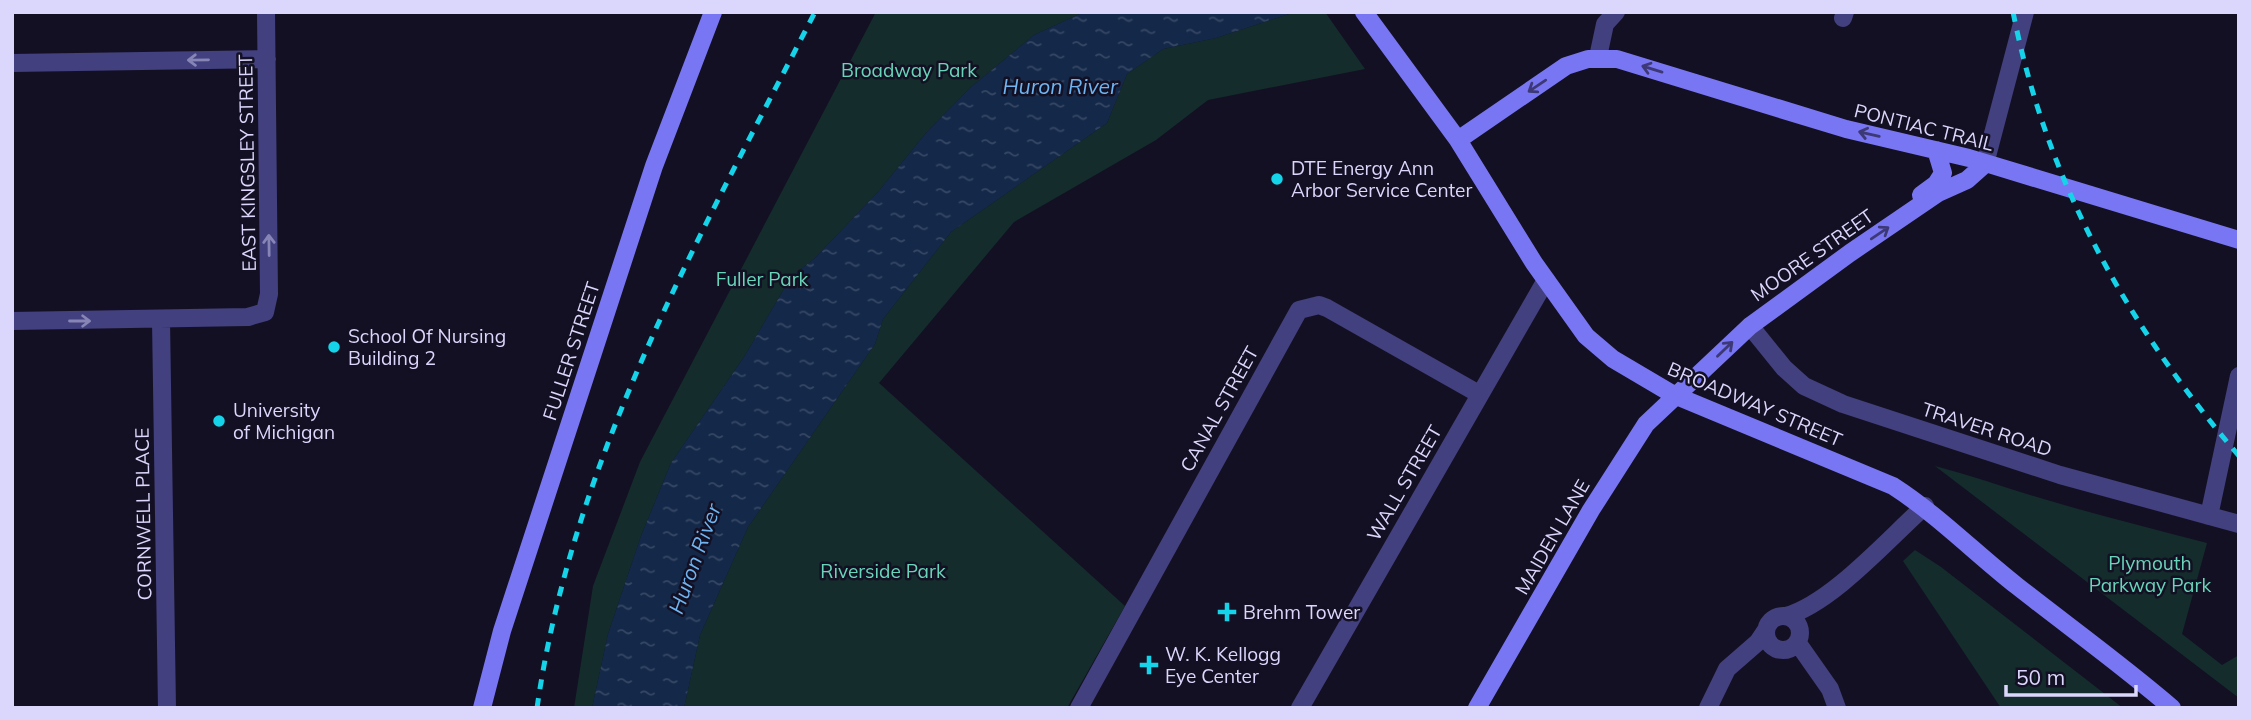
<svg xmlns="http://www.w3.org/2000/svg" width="2251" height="720" font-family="Mulish,sans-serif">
<defs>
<pattern id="water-ripples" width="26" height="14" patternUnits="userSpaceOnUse" patternTransform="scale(1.75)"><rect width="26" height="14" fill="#142949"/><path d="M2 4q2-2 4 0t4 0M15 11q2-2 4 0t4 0" fill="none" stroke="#364764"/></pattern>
</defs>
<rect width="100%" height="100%" fill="#141023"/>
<!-- park -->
<path fill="#142d2c" d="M876,12h208l-50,23 -64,53 -44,45 -48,59 -63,66 -24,19 -47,80 -73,106 -30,73 -33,98 -16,74h-18l19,-122 47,-124z
M1295,12h30l40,57 -157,31 -52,40 -142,82 -135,161 246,223 -58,102h-383l16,-73 48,-108 127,-183 8,-25 68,-87 156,-109 20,-49 36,-25 53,-11z
M1935,466c38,10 74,23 112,34 53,16 107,29 160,43l-25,91 40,31 17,-10v43z
M1915,550l26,17 182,141h-122l-98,-147z"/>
<!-- water -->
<path fill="url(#water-ripples)" d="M1084,12h211l-79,26 -53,11 -36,25 -20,49 -156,109 -68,87 -8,25 -127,183 -48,108 -16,73h-92l16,-74 33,-98 30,-73 73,-106 47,-80 24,-19 63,-66 48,-59 44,-45 64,-53z"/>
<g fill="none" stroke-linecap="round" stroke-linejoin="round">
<!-- street -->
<path stroke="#42407e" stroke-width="18" d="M1843,18l2,-6
M1598,57l7,-33 11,-12
M12,63l255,-4
M1985,164l40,-152
M161,320l6,388
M12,321l236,-4 17,-5 4,-18 -3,-282
M1750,326l34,42 20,18 39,18 217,71 179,49
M2209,516l30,-140
M1786,616c46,-13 102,-77 139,-110
M1766 633a17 17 0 1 1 34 0a17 17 0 1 1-34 0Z
M1797,642l33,47 7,19
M1079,708l220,-398 20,-5 8,3 152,86
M1300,708l246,-428
M1708,708l19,-39 31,-27 8,-12"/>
<!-- secondary -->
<path stroke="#7976f3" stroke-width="18" d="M1364,12l94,128 76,123 52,73 27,23 61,36 219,91c45,29 82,67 124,100 52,41 105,79 155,122
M1458,140l108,-74 22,-7h29l229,70 123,29 270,82
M1921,195l15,-11 7,-11 -7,-23
M482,708l20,-77 152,-465 59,-154
M1477,708l114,-198 55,-86 104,-98 100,-73 88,-60 29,-13 18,-16"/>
<!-- rail -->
<path stroke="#15d4e9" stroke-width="5" stroke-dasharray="10 9" stroke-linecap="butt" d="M2013,12c34,171 114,313 226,444
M537,708c36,-251 164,-474 278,-696"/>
</g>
<!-- one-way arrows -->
<defs><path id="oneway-shaft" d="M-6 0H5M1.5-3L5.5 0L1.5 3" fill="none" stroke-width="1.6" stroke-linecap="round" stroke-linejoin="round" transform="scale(1.75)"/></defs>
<g stroke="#8784b6">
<use href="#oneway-shaft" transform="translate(198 60) rotate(179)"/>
<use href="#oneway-shaft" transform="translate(269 245) rotate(-91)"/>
<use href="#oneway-shaft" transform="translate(80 321)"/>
</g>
<g stroke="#3c3976">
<use href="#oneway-shaft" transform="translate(1652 69) rotate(-163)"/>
<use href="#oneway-shaft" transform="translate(1537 86) rotate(146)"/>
<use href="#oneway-shaft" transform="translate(1869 134) rotate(-167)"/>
<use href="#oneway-shaft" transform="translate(1880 233) rotate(-34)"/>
<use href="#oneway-shaft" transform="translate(1725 349) rotate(-44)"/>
</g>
<!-- markers -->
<g fill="#15d4e9" stroke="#141023" stroke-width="2.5">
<circle cx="1277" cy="179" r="7"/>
<circle cx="334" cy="347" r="7"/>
<circle cx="219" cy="421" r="7"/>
<path d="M1223.5 601.5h7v7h7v7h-7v7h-7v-7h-7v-7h7z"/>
<path d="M1145.5 654.5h7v7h7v7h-7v7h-7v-7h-7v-7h7z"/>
</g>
<g text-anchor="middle" stroke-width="5" stroke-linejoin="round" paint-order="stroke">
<!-- park labels -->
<g font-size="19" fill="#68d5ba" stroke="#141023">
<text x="909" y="77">Broadway Park</text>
<text x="762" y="286">Fuller Park</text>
<text x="2150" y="570">Plymouth<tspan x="2150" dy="22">Parkway Park</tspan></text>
<text x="883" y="578">Riverside Park</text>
</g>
<!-- street labels -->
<g font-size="19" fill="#dbd6fb" stroke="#141023">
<text transform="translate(1924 127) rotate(14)" y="7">PONTIAC TRAIL</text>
<text transform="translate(247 163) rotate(-91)" y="7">EAST KINGSLEY STREET</text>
<text transform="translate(1812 255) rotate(-35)" y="7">MOORE STREET</text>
<text transform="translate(571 351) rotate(-72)" y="7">FULLER STREET</text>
<text transform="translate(1755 404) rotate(23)" y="7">BROADWAY STREET</text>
<text transform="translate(1219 409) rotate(-61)" y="7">CANAL STREET</text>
<text transform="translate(1987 429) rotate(18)" y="7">TRAVER ROAD</text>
<text transform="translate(1404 483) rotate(-60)" y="7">WALL STREET</text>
<text transform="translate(143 514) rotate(-91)" y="7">CORNWELL PLACE</text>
<text transform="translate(1552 537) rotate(-60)" y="7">MAIDEN LANE</text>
</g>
<!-- poi labels -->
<g font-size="19" fill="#dbd6fb" stroke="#141023" text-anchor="start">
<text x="1291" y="175">DTE Energy Ann<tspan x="1291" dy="22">Arbor Service Center</tspan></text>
<text x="348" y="343">School Of Nursing<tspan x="348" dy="22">Building 2</tspan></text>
<text x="233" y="417">University<tspan x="233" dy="22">of Michigan</tspan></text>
<text x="1243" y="619">Brehm Tower</text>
<text x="1165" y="661">W. K. Kellogg<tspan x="1165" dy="22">Eye Center</tspan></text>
</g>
<!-- water labels -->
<g font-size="21" font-style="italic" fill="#6eb5f2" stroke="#141023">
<text x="1060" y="94">Huron River</text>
<text transform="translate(695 559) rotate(-70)" y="7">Huron River</text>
</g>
</g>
<!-- border -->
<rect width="2251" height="720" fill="none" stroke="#dbd6fb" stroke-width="28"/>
<!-- scale -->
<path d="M2006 685v10h130v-10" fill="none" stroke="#dbd6fb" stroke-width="3.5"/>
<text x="2016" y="685" font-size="21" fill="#dbd6fb" stroke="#141023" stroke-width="5" paint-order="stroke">50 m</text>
</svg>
